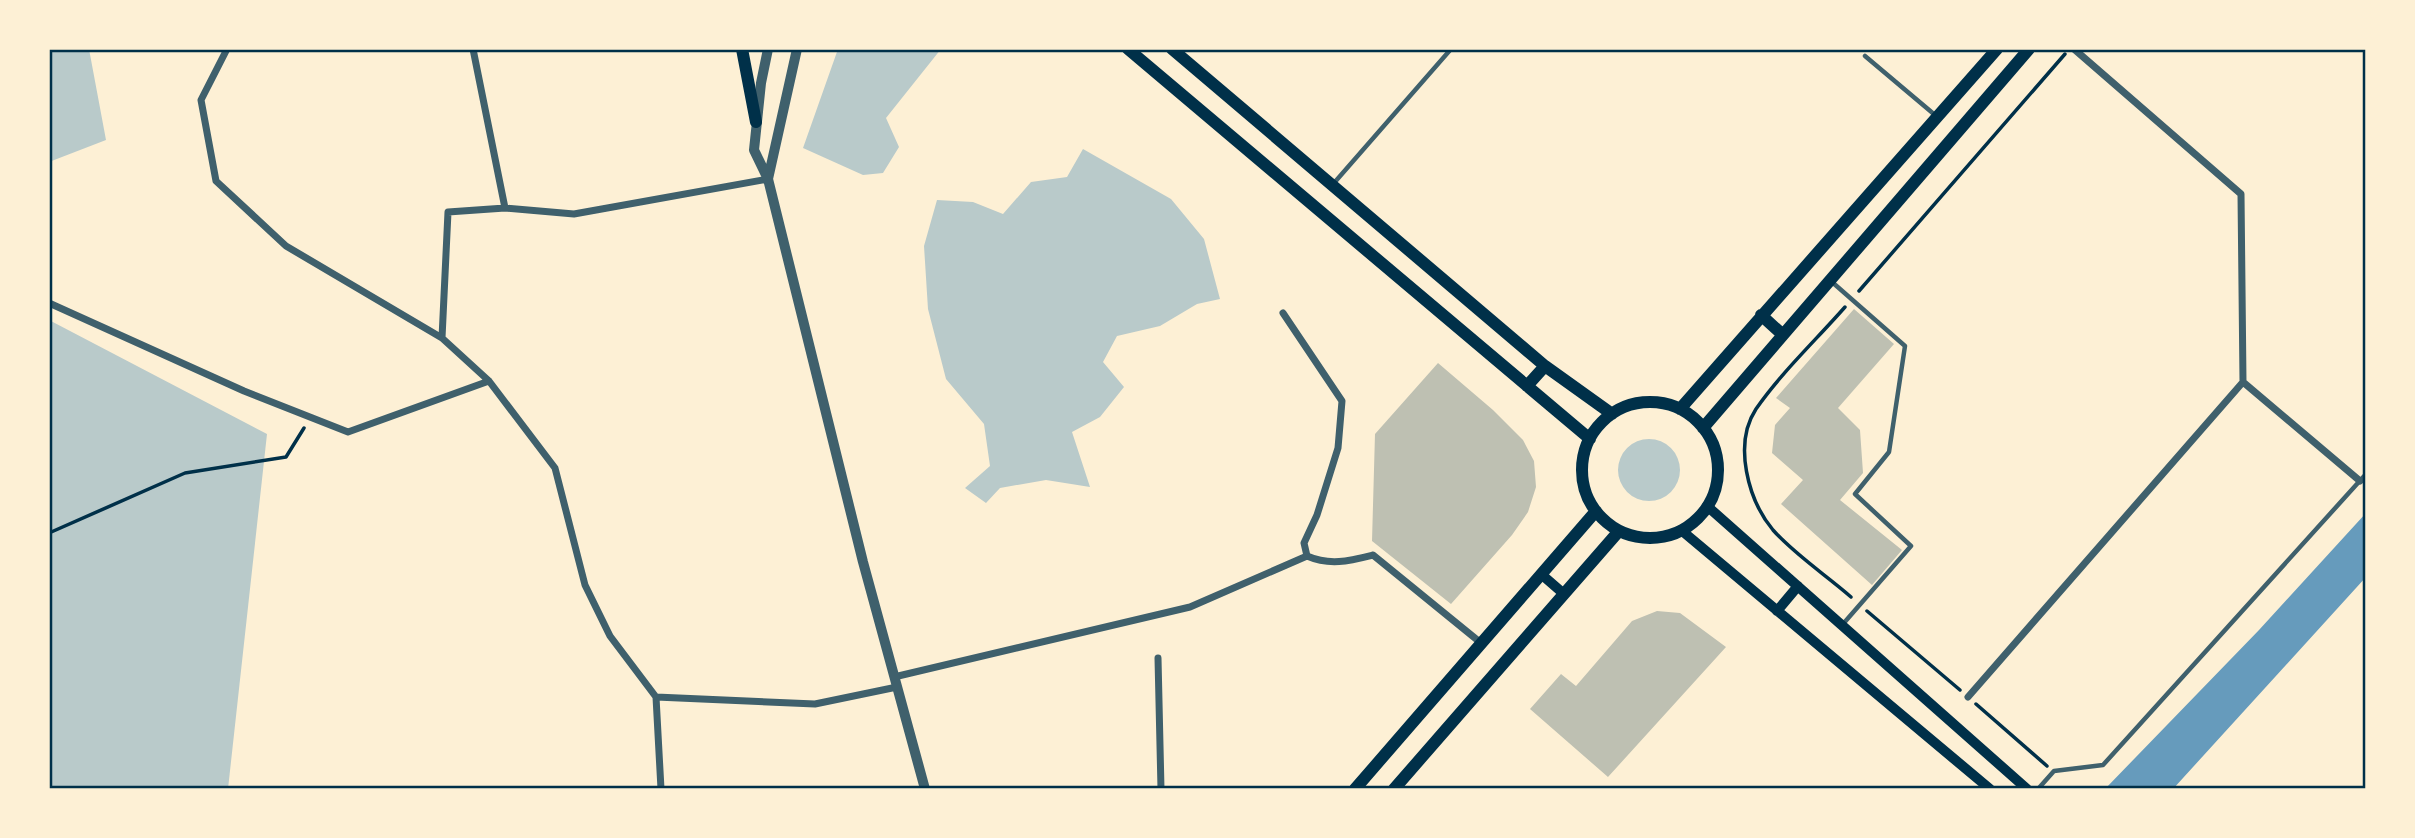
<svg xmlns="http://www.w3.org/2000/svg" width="2415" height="838" font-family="Jost,sans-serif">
<rect width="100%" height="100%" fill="#fdf0d5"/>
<!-- green -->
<path fill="#b9caca" d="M49,49h40l17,91 -57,22z
M838,49h103l-55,69 13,29 -16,26 -20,2 -60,-27z
M1083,149l88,50 33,40 16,60 -23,5 -37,22 -43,10 -14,26 21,25 -24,30 -28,15 18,55 -44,-7 -46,8 -14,15 -21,-15 25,-22 -6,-42 -38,-45 -18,-70 -4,-63 13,-46 36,2 30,12 28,-32 36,-5z
M49,320l218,114 -39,355h-179z
M1618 470a31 31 0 1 1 62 0a31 31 0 1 1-62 0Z"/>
<!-- water -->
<path fill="#669bbc" d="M2366,513v64l-193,212h-68l154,-159z"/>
<!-- building -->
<path fill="#bec0b2" d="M1854,309l40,35 -56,64 22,22 3,43 -23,27 62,50 -30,35 -91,-81 22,-24 -31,-27 3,-28 15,-17 -14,-10z
M1438,363l55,47 30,30 11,21 2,26 -8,25 -16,23 -61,69 -79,-63 3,-107z
M1657,611l23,2 46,34 -118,130 -78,-68 31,-35 15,12 56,-65z"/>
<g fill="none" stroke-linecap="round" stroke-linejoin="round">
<!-- path -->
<path stroke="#003049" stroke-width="3.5" d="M1859,291l206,-237
M1845,307c-29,33 -64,66 -89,102 -23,35 -8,91 17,121 22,25 53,45 78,67
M49,533l136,-60 101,-16 18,-29
M1867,611l93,79
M1976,704l71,62"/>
<!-- service -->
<path stroke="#3f606c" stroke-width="4.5" d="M1865,56l70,59
M1334,183l117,-134
M1832,282l73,64 -16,106 -34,42 56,52 -68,78
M2038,789l16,-18 49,-6 263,-291"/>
<!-- minor -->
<path stroke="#3f606c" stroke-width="7" d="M227,49l-26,51 15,81 70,65 156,92
M473,49l32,159 -57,4 -6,126 47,43 66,87 30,117 25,51 46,61
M505,208l69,6 194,-35
M49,303l195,88 104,41 141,-51
M1283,313l59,88 -4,47 -21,67 -13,28 3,13c23,10 42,5 66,-1l108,88
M2243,382l117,99
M1158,658l3,131
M894,677l296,-70 117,-51
M1968,697l275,-315 -2,-188 -167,-145
M661,789l-5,-92 159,7 82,-17"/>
<!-- tertiary -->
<path stroke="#3f606c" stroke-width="10" d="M768,49l-7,34 -7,67 14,29 95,383 62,227
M768,179l29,-130"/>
<!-- secondary -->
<path stroke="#003049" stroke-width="10" d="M1707,506l320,283
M1681,530l309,259
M1541,574l23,20
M1777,611l21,-25"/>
<!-- primary -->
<path stroke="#003049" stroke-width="12" d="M742,49l14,73
M1128,49l462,390
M1172,49l373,317 67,48
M1761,315l22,20
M1527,386l18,-20
M1582 470a68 68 0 1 1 136 0a68 68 0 1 1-136 0Z
M1680,409l317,-360
M1703,428l326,-379
M1355,789l241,-278
M1394,789l225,-258"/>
</g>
<!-- border -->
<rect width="2415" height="838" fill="none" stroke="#fdf0d5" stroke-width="102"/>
<rect x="51" y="51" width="2313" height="736" fill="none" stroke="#003049" stroke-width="2.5"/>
</svg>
